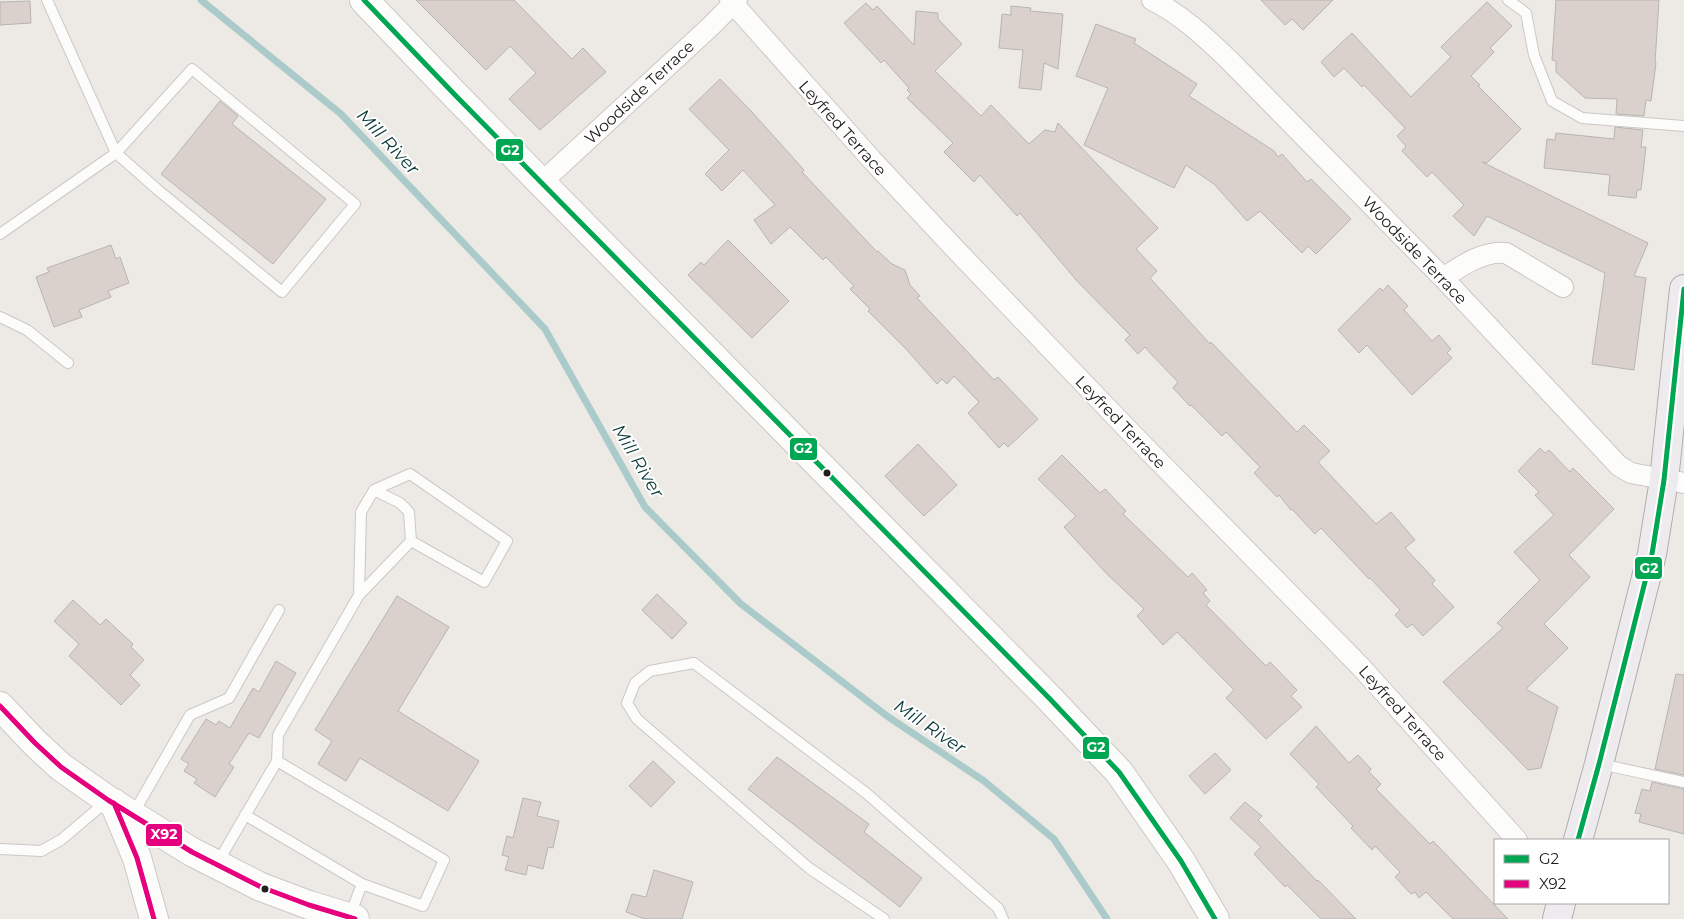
<svg xmlns="http://www.w3.org/2000/svg" width="1684" height="919" font-family="Montserrat,sans-serif">
<rect width="100%" height="100%" fill="#edeae6"/>
<g fill="none" stroke-linecap="round" stroke-linejoin="round">
<!-- stream -->
<path stroke="#abcbca" stroke-width="7" d="M201,0l140,114 204,215 100,178 96,97 146,112 97,65 70,58 53,80"/>
</g>
<!-- building -->
<path fill="#dad1cd" stroke="#b7b4b2" d="M416,0h98l58,59 11,-11 23,24 -66,58 -31,-31 27,-26 -26,-27 -24,24z
M1261,0h72l-30,30 -11,-11 -7,6z
M1556,0h103l-4,63h1l-5,38 -5,-1 -2,16 -28,-2 1,-15 -32,-1 -29,-26v-11l-4,-1z
M30,1l1,22 -31,2v-23z
M1487,2l25,24 -22,22 4,4 -23,24 9,9 -2,1 43,43 -34,34 -5,-1 166,81 -14,33 12,2 -12,92 -42,-6 13,-91 -118,-57 -13,20 -21,-20 11,-11 -32,-33 -5,5 -25,-26 4,-5 -9,-10 8,-8 -41,-43 -2,2 -18,-19 -10,9 -13,-15 31,-29 59,64 40,-40 -10,-10z
M866,3l7,7 4,-4 37,39 2,-34 22,2v6l24,25 -27,27 46,45 10,-11 38,39 16,-14 10,2 3,-9 100,105 -22,21 21,22 -7,7 60,66 1,-2 86,90 7,-7 26,26 -12,11 58,62 15,-12 24,28 -10,8 30,32 -3,4 22,23 -31,29 -11,-12 -5,4 -12,-13 5,-5 -30,-32 -1,1 -48,-51 -6,6 -23,-25 -1,1 -12,-15 -2,2 -23,-24 6,-6 -34,-35 -4,4 -31,-31 -1,1 -17,-18 5,-6 -27,-28 -6,-7 -7,7 -13,-14 5,-5 -53,-54 -57,-68 -3,3 -37,-41 -6,7 -30,-30 9,-9 -46,-45 4,-4 -4,-4 2,-2 -25,-28 -3,3 -37,-40z
M1011,6l20,2 -1,3 33,3 -5,55 -14,-6 -3,27 -22,-2 4,-38 -24,-2 3,-34 9,1z
M1096,24l40,15 -2,4 63,41 -8,12 85,55 4,6 4,-3 25,28 4,-3 40,40 -35,35 -8,-8 -6,7 -42,-42 -13,10 -33,-37 -28,-19 -12,23 -90,-43 24,-57 -32,-12z
M720,79l32,33 52,58 -2,2 75,80 1,-1 14,13 13,6 5,15 10,11 -3,2 77,82 4,-3 40,42 -30,28 -4,-4 -5,5 -31,-35 11,-11 -25,-26 -7,8 -5,-5 -5,5 -31,-35 -38,-38 2,-2 -20,-20 4,-3 -28,-29 -3,3 -33,-33 -19,17 -17,-24 21,-15 -32,-35 -21,21 -17,-17 24,-24 -40,-41z
M220,101l18,15 -6,8 94,75 -53,65 -112,-90z
M1615,127l28,3 -2,17h5l-5,43h-4l-1,8 -28,-3 2,-20 -66,-7 3,-29 8,1 1,-7 58,6z
M728,240l61,61 -37,37 -64,-63 13,-13 3,3z
M111,245l5,14 4,-2 9,26 -21,8 3,6 -32,13 3,7 -28,10 -18,-50 13,-5 -2,-4z
M1388,285l20,21 -4,4 28,31 7,-6 12,14 -4,4 5,5 -40,37 -45,-50 -8,8 -21,-23 42,-42 3,3z
M918,444l39,41 -33,31 -39,-40z
M1540,448l5,5 4,-3 21,22 3,-4 41,41 -45,46 21,22 -46,47 24,24 -42,41 32,18 -17,61 -13,2 -85,-88 60,-54 -6,-5 43,-43 -26,-28 40,-37 -19,-20 4,-3 -21,-21z
M1062,455l38,38 5,-4 21,22 -3,3 65,63 4,-4 15,17 -4,3 7,8 -4,4 60,61 4,-4 27,28 -6,6 11,11 -36,32 -40,-41 8,-8 -57,-58 -14,13 -26,-29 7,-7 -38,-36 -42,-46 12,-11 -38,-37z
M657,594l30,29 -15,16 -30,-29z
M397,596l52,31 -51,84 81,50 -31,50 -88,-53 -14,23 -28,-17 14,-23 -17,-11z
M73,600l27,25 6,-6 27,25 -2,3 13,13 -14,15 10,10 -19,20 -52,-49 10,-12 -25,-23z
M276,661l20,12 -37,65 -10,-5 -20,31 5,3 -19,30 -21,-14 3,-4 -13,-8 5,-7 -8,-5 25,-40 10,6 3,-4 11,7 23,-40 6,4z
M1676,674l8,1v100l-29,-6z
M1316,726l33,37 9,-8 13,14 -2,3 12,12 -5,5 54,55 3,-3 75,78h-55l-27,-27 -7,6 -4,-6 -4,2 -16,-17 5,-5 -25,-26 -3,4 -21,-22 2,-2 -37,-39 3,-3 -29,-30z
M1215,753l16,17 -26,24 -16,-18z
M777,757l92,67 -5,8 58,46 -22,29 -152,-118z
M653,761l22,21 -24,25 -22,-21z
M1652,782l32,7v45l-45,-12 2,-8 -6,-1 7,-24 8,2z
M523,798l18,4 -4,14 22,5 -6,27 -5,-1 -5,22 -15,-4 -2,10 -21,-5 4,-13 -7,-2 5,-19 6,2z
M1245,802l17,14 -4,4 59,61 1,-1 38,39h-35l-34,-34 -2,2 -31,-33 7,-7 -31,-29z
M654,870l39,12 -11,37h-37l-19,-7 6,-18 14,3z"/>
<g fill="none" stroke-linecap="round" stroke-linejoin="round">
<defs>
<path id="lane" d="M1508,0l18,13 8,42 18,46 30,17 102,8
M192,69l163,135 -73,88 -124,-102 -42,-37z
M0,234l116,-81 -69,-153
M0,317l27,13 41,33
M359,595l2,-83 13,-22 36,-16 97,67 -23,41 -73,-41
M277,761l1,-26 81,-140 52,-54 -2,-29 -9,-9 -26,-13
M1600,764l84,18
M133,814l57,-99 39,-17 50,-88
M245,815l117,69
M0,849l41,2 20,-11 46,-39
M218,865l7,-15 52,-89 167,99 -21,46 -61,-22 -12,31
M884,919l-75,-51 -172,-149 -10,-16 8,-20 15,-12 44,-8 172,130 132,115 5,11"/>
<path id="street" d="M730,0l142,160 86,92 178,186 224,228 157,174
M1152,0c30,15 53,37 77,60l217,221 173,185 12,7 53,10
M541,183l170,-157 26,-26
M1443,278c18,-12 41,-28 63,-25l57,34"/>
<path id="secondary" d="M364,0l93,97 592,601 70,74 62,89 34,58
M0,706l35,37 26,24 47,33 84,52 69,35 48,18 46,14
M114,803l23,55 17,61"/>
<path id="primary" d="M1578,840l21,-76 53,-210 12,-74 20,-191
M1557,919l4,-16"/>
</defs>
<!-- lane casing -->
<use href="#lane" stroke="#cbc8c5" stroke-width="12"/>
<!-- street casing -->
<use href="#street" stroke="#cbc8c5" stroke-width="22"/>
<!-- secondary casing -->
<use href="#secondary" stroke="#cbc8c5" stroke-width="30"/>
<!-- primary casing -->
<use href="#primary" stroke="#b0acb2" stroke-width="30"/>
<!-- lane -->
<use href="#lane" stroke="#fcfcfb" stroke-width="10"/>
<!-- street -->
<use href="#street" stroke="#fcfcfb" stroke-width="20"/>
<!-- secondary -->
<use href="#secondary" stroke="#fcfcfb" stroke-width="28"/>
<!-- primary -->
<use href="#primary" stroke="#edebee" stroke-width="28"/>
<defs>
<path id="bus-1" d="M364,0l93,97 592,601 70,74 62,89 34,58
M1578,840l21,-76 53,-210 12,-74 20,-191"/>
<path id="bus-2" d="M0,706l35,37 26,24 47,33 84,52 69,35 48,18 46,14
M114,803l23,55 17,61"/>
</defs>
<!-- bus-1 casing -->
<use href="#bus-1" stroke="#fff" stroke-width="9"/>
<!-- bus-2 casing -->
<use href="#bus-2" stroke="#fff" stroke-width="9"/>
<!-- bus-1 -->
<use href="#bus-1" stroke="#00a651" stroke-width="5"/>
<!-- bus-2 -->
<use href="#bus-2" stroke="#e5007d" stroke-width="5"/>
</g>
<!-- markers -->
<g fill="#22201e" stroke="#fff" stroke-width="2">
<circle cx="827" cy="473" r="4.5"/>
<circle cx="265" cy="889" r="4.5"/>
</g>
<g text-anchor="middle" stroke-width="4" stroke-linejoin="round" paint-order="stroke">
<!-- street labels -->
<g font-size="16" fill="#22201e" stroke="#fff">
<text transform="translate(639 92) rotate(-43)" y="6">Woodside Terrace</text>
<text transform="translate(843 128) rotate(48)" y="6">Leyfred Terrace</text>
<text transform="translate(1415 250) rotate(46)" y="6">Woodside Terrace</text>
<text transform="translate(1121 422) rotate(46)" y="6">Leyfred Terrace</text>
<text transform="translate(1403 713) rotate(48)" y="6">Leyfred Terrace</text>
</g>
<!-- water labels -->
<g font-size="18" font-style="italic" fill="#0a3939" stroke="#fff">
<text transform="translate(388 142) rotate(47)" y="6">Mill River</text>
<text transform="translate(638 461) rotate(59)" y="6">Mill River</text>
<text transform="translate(930 727) rotate(34)" y="6">Mill River</text>
</g>
</g>
<g stroke="#fff" stroke-width="2">
<rect x="495" y="138" width="29" height="24" rx="5" fill="#00a651"/>
<rect x="789" y="437" width="29" height="24" rx="5" fill="#00a651"/>
<rect x="1634" y="556" width="29" height="24" rx="5" fill="#00a651"/>
<rect x="1082" y="736" width="28" height="24" rx="5" fill="#00a651"/>
<rect x="145" y="823" width="38" height="24" rx="5" fill="#e5007d"/>
</g>
<g font-size="14" text-anchor="middle" font-weight="bold" fill="#fff">
<text x="510" y="155">G2</text>
<text x="803" y="453">G2</text>
<text x="1649" y="573">G2</text>
<text x="1096" y="752">G2</text>
<text x="164" y="839">X92</text>
</g>
<!-- legend -->
<rect x="1494" y="839" width="175" height="65" fill="#ffffff" stroke="#a7a6a5"/>
<rect x="1504" y="855" width="25" height="8" fill="#00a651" stroke="#a7a6a5"/>
<text x="1539" y="864" font-size="15" fill="#22201e">G2</text>
<rect x="1504" y="880" width="25" height="8" fill="#e5007d" stroke="#a7a6a5"/>
<text x="1539" y="889" font-size="15" fill="#22201e">X92</text>
</svg>
